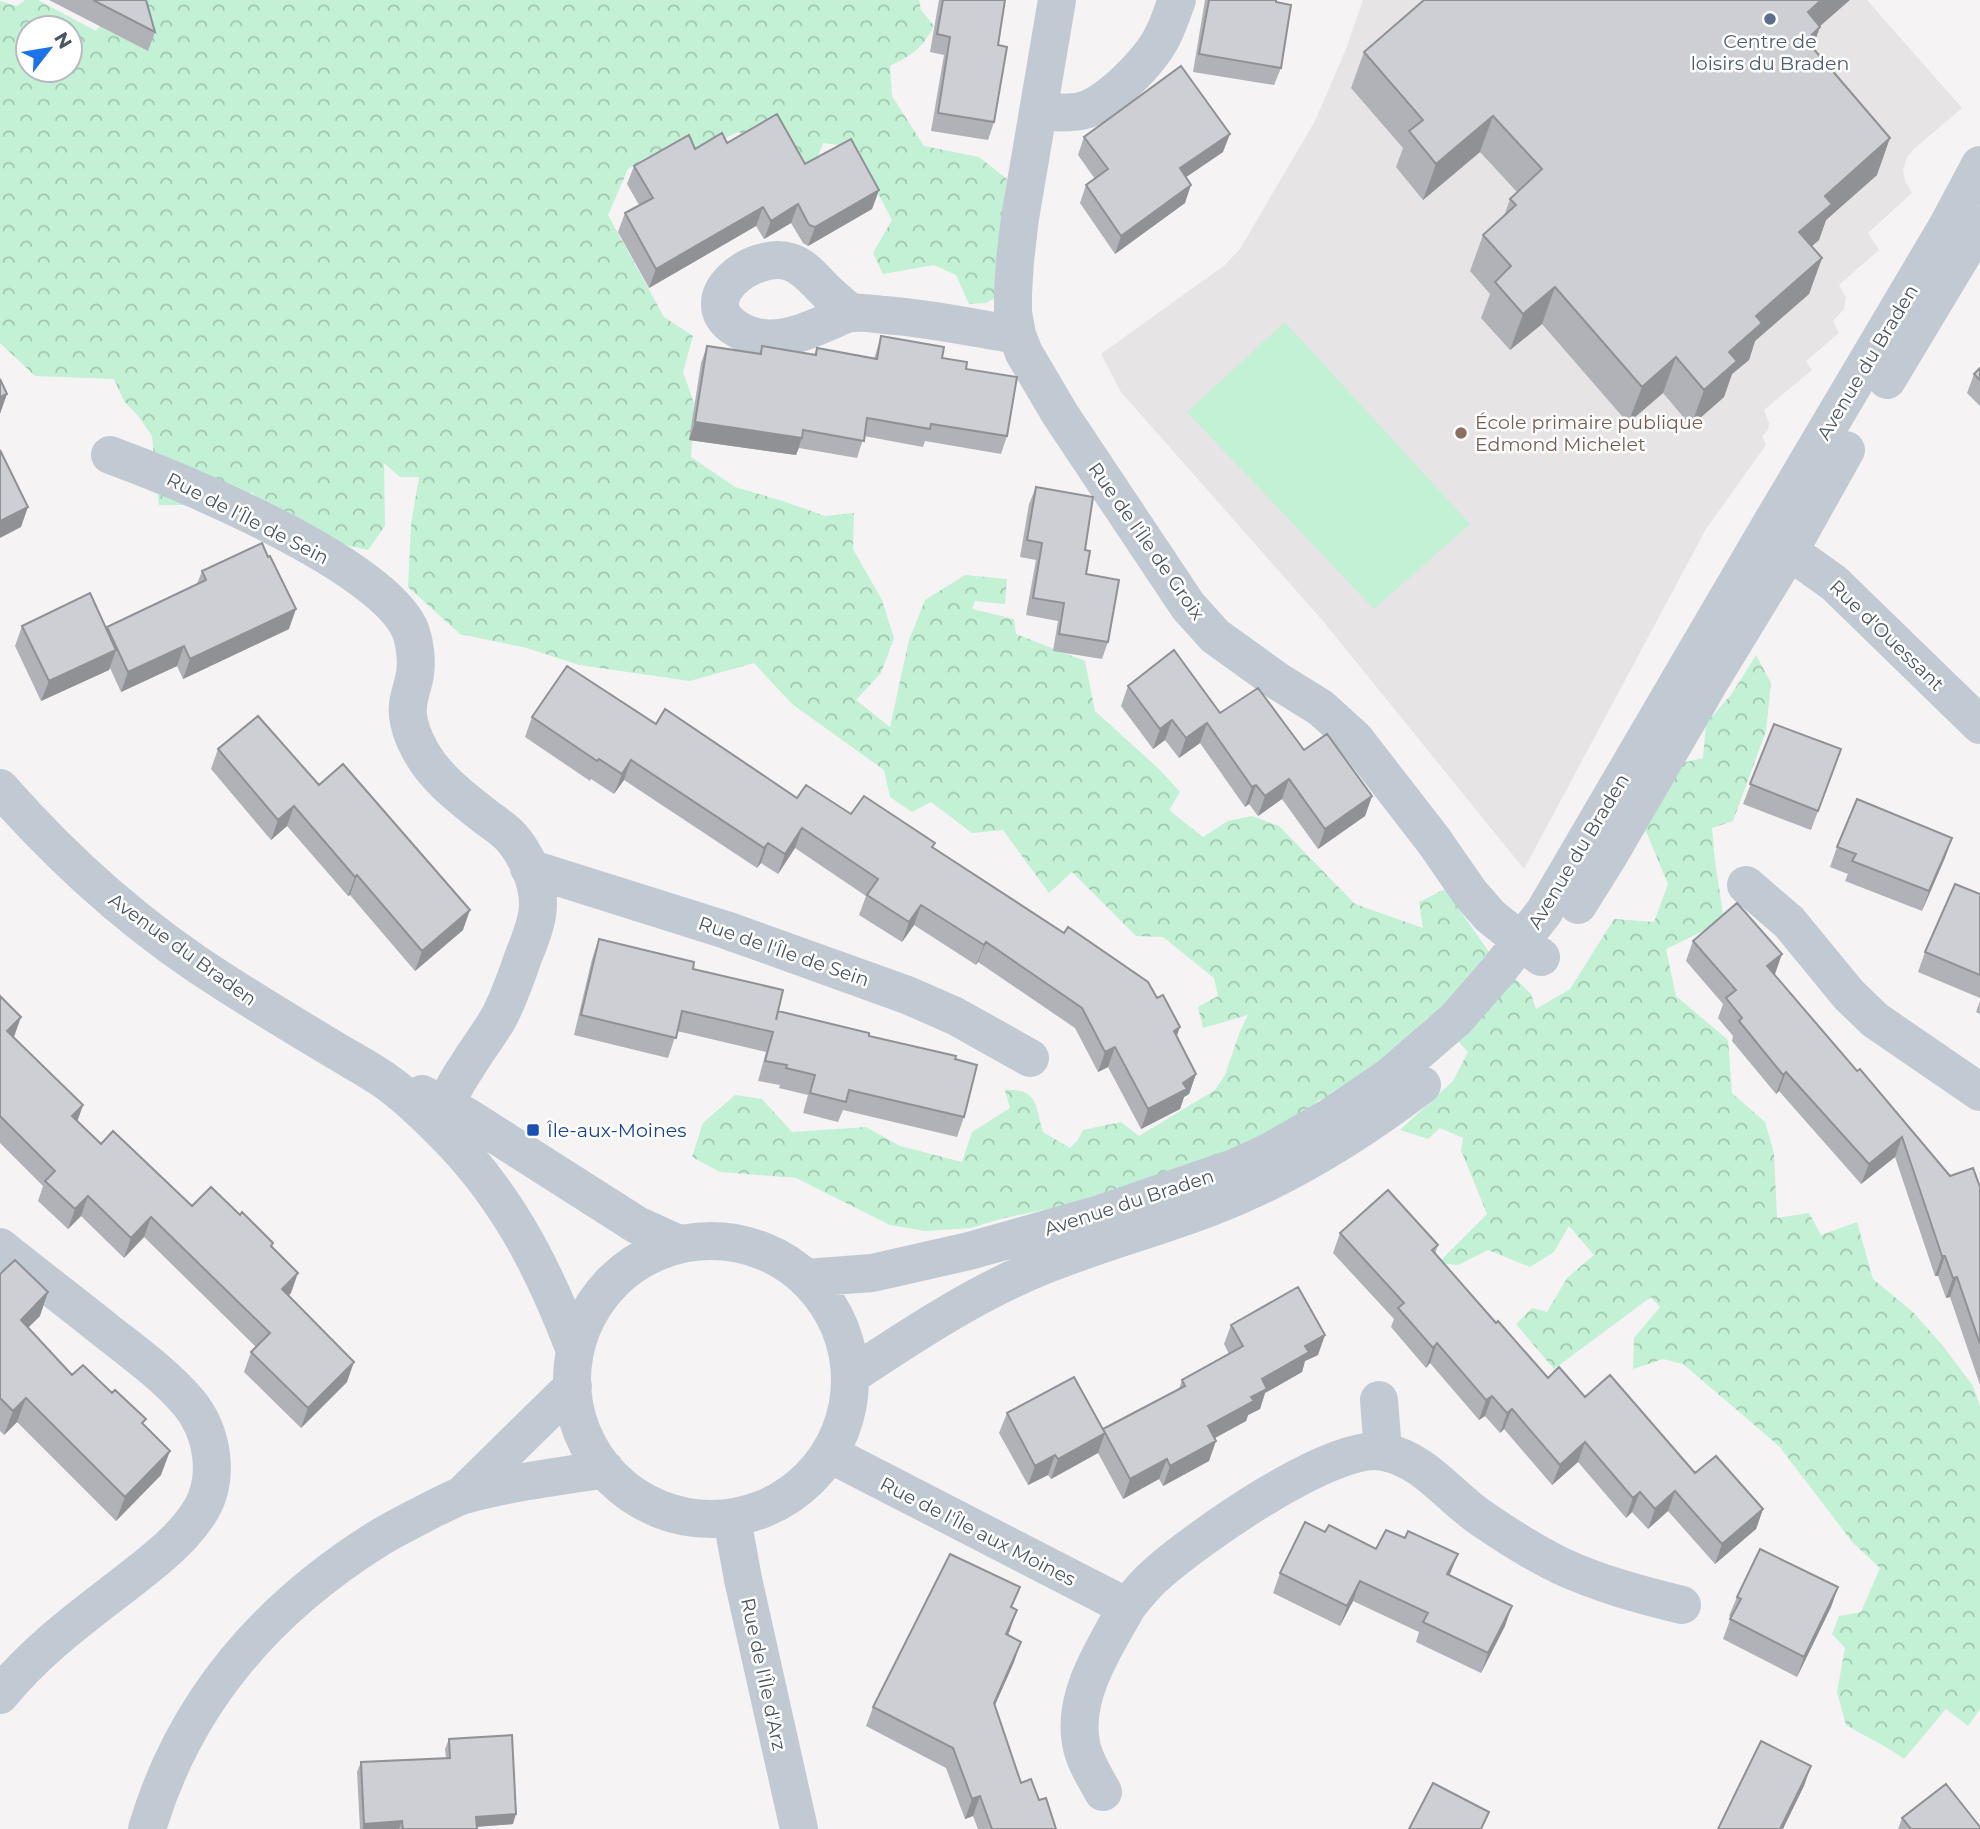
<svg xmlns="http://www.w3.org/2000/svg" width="1980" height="1829" font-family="Montserrat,sans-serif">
<defs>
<pattern id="forest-crowns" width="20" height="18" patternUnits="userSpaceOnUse" patternTransform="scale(1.75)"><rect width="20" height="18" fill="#c3f1d5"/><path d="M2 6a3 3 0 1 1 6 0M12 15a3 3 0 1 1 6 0" fill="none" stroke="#a0c6b0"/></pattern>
</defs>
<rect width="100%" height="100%" fill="#f5f3f3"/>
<!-- education -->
<path fill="#e6e4e5" d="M1363,0h352l80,48 55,-48h17l95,108 -47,40 -8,9 -4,13 2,11 7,12 -44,40 11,17 -40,35 7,12 -2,12 -11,12 6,12 -33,28 6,9 -48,40 5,13 -1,7 -6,6 4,9 -60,84 -182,340 -201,-248 -202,-229 -20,-38 124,-89 15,-16 75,-128 31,-72z"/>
<!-- forest -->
<path fill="url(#forest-crowns)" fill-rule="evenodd" d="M25,0h13l58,31 23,-31h800l2,10 13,16c-13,24 -21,28 -44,40l2,30 32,50 55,11 28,22 -8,117 -13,7 -17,1 -13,-29 -22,-10 -51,9 -10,-21 19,-33 -38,-73 -31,-4 -6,16 -11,15 -49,-36 -19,-6 -36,17 -43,2 -31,18 -20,46 56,102 29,19 -10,36 11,31 -3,54 44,30 51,15 39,14 29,-3 -1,36 29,51 12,38 -13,35 -25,27 34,27 19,-87 16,-40 40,-25 42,4 -2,25 -30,-3 -3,8 42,10 2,15 69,27 10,50 65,59 20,22 -11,18 34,27 25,-16 24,-5 27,10 76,78 68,24 -4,-26 26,-13 44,63 42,42 5,15 34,-20 44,-70 40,3 14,-38 -25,-60 31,-59 29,-7 3,-35 25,-28 25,-40 15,28 -5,48 -33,90 -21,7 3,33 9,60 -58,28 10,47 52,44 4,53 33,29 9,31 3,65 32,-5 12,22 36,-13 16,57 41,34 29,33 30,40 7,20v303l-12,17 -22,-17 -42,50c-19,-14 -38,-22 -58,-34l-9,-33 8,-44 -13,-14 7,-18 22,-4 19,-44 -27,-25 -74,-97 -96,-82 -20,-5 -30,10 1,-31 26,-31 -9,-10 -97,72 -38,-45 16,-16 15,4 20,-34 27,-23 -25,-29 -15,26 -24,15 -42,-17 -30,15 -20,-2 49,-49 -26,-64 2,-12 -23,-10 -12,11 -28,-9 53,-49 15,-29 -28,-31 -13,-3 -71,73 -37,9 -32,31 -120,47 -115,30 -52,11 -29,9 -46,3 -35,-6 -94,-47 -76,-6 -28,-15 11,-34 32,-28 27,4 30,33 74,-5 34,19 62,16 10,-30 38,-24 -5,-18c33,-2 30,15 38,42l27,16 8,-8 5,-10 38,-8 18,14 76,-46 10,-15 14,-41 9,-19 -45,13 -5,-21 20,-11 -4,-18 -51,-41 -27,-1 -64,-64 -23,21 -46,-63 -31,3 -41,-31 -19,10 -22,-15 -6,-27 -92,-66 -38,-41 -64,18 -111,-16 -52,-17 -67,-14 -52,-47 3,-63 8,-47h-19l-16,-14 1,63 -17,24 -32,-7 -65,-23 -18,-27 -20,1 -44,11h-30l-7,-69 -13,-19 -15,-16 -10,-22 -79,-3 -35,-33v-342l17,5zM28,28h42v42h-42z"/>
<!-- pitch -->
<path fill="#c3f1d5" d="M1285,322l185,202 -96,85 -187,-197z"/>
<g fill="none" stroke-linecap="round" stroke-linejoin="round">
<!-- minor -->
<path stroke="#c1cad2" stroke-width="38" d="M1057,0l-37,218 -5,43 -2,32v20l4,22 7,18 36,61 128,192 27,30 64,46 42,26 34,31 79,102 36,52 20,23 51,41
M1038,111c15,1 29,3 43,0 26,-5 71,-52 82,-76 6,-11 9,-23 14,-35
M851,313c-8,-7 -17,-14 -24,-21 -12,-11 -21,-25 -37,-30 -36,-12 -101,37 -53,67 30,19 62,6 91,-7 8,-3 17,-9 25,-9 10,-1 22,1 32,2 44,3 88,13 132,20
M1887,380l93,-155
M110,455c68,25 276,110 301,177 4,12 6,29 4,42 -2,14 -9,27 -7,41 1,13 6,24 12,35 15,28 41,47 66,67 8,6 18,12 25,20 15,17 27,44 27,67 0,17 -8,36 -14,51 -8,22 -15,44 -26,64 -10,17 -22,32 -32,49 -8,11 -14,24 -21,36
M1768,536l66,47 146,142
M0,788c65,74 140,141 224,194 36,23 72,45 109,67 18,11 37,21 54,33 18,13 36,30 52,46 65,63 103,136 135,220
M529,868l197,62 181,65 48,21 75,42
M1746,885l43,37 60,73 26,25 105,72
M1578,905l30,-48 101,-174 81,-133 56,-100
M422,1094l44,22 171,109 42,19
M572 1380a139 139 0 1 1 278 0a139 139 0 1 1-278 0Z
M0,1247c36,29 73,57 109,86 27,21 57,43 80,70 23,28 31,72 13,105 -11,19 -29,37 -46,51 -53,44 -112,81 -156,136
M806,1278l66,-5 97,-22 131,-37 134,-46 35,-16 63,-36 57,-39 67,-58 41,-47 47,-60 221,-378 183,-309 32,-60
M850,1376c61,-40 122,-81 190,-109 56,-23 114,-38 171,-60 76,-29 147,-73 211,-122
M1379,1400l4,51
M830,1454l297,153c10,-13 20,-25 32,-35 39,-34 175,-131 225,-120 42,8 66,46 100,68 25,17 50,33 77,46 39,18 80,29 121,39
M462,1495l111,-109
M732,1519l11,60 56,250
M1103,1792c-8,-15 -19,-31 -22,-49 -9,-48 24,-96 46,-136
M147,1829c38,-128 120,-221 232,-291 18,-11 37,-20 56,-30 9,-4 19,-10 29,-13 45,-13 94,-18 141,-26"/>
</g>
<!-- wall -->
<path fill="#b0b2b7" d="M49,0h97l9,32 -7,19z
M939,0h66l-7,45 -4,77 -6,18 -57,-9 13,-76 -14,-3z
M1205,0h71l5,68 -7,17 -81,-13z
M1820,26l-8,22 65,127 -51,45 -7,20 -8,6 11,12 -13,36 -54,47 -6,19 -17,14 -8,23 -33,29 -28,-33 -35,30 -86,-99 -32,26 -29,-32 9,-24 -20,-23 13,-36 21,-19 6,-17 7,-7 -37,-40 -57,48 -27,-33 7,-19 -52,-60 13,-36z
M1084,137l139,15 -37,25 -1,26 -70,51 -35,-51 6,-18 9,-6 -17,-24z
M727,143l78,21 74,26 -7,19 -64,37 -5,-3 -12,-20 -27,16 -8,-13 -107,62 -31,-56 7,-19 14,-8 -12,-21 7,-18 61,-17z
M881,336l61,22 24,11 41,67 -6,18 -76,-13 -2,6 -59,-11 -7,22 -58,-10 -3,7 -107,-15 12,-77 6,-17 52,8 3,-8 52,9 3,-7 57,11z
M1980,368v38l-13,-13 7,-19z
M1036,487l49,63 1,24 22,68 -6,17 -49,-8 5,-30 -32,-6 10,-55 -16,-3 9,-53z
M202,571l87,58 -106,50 -6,-13 -56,26 -11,-24 -1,2 -68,31 -26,-55 7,-20 85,3 90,-45z
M1128,686l92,27 84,37 68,46 -7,20 -47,33 -36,-50 -24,17 -9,-12 -4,3 -45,-64 -21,15 -14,-18 -12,9 -32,-43z
M532,717l124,7 141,74 54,16 84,29 -2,4 244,190 19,37 -7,20 -5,3 -4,12 -39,20 -33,-62 -10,5 -23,-44 -97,-66 -2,3 -62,-40 -12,17 -43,-27 7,-19 -71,-48 -17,26 -17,-11 -4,5 -133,-88 -10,14 -23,-15 -1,2 -65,-44z
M1774,724l67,25 -30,81 -68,-26z
M218,749l101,36 144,145 -48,41 -65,-76 -2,1 -61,-70 -16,14 -60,-71z
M1952,838l-30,73 -77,-30 3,-7 -18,-7 7,-20z
M1980,894v104l-62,-26 7,-20z
M599,939l94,30 85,44 177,46 9,58 -7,20 -114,-27 -5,12 -35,-9 5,-18 -29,-7 1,-3 -22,-4 8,-29 -89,-21 -9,27 -94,-23 18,-76z
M1693,941l82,33h-1l83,97 93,105 30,11v198l-30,-88 -4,1 -8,-22h-3l-40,-119 -34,27 -82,-93 -3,3 -44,-53 1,-5 -15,-18 5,-14 -37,-43z
M0,996l13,42 70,67 -6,16 24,23 91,62 80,40 19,47 -3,3 59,86 -46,46 -57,-56 7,-20 5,-5 -112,-110 -20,21 -43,-42 -13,13 -30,-28 5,-15 -43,-43z
M1980,1001v13l-4,-2z
M1340,1233l98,12 -3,9 61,69 52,55 37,19 110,76 68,36 -7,20 -41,35 -47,-53 -20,18 -16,-17 -6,6 -48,-56 -26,23 -48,-56 -4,4 -15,-17 -6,4 -49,-57 -4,5 -35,-41 3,-8 -61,-66z
M0,1274l40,42 -12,11 44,48 72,50 17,50 -45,46 -99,-99 -13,13 -4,-4z
M1231,1325l87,30 -13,6 -3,11 -37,21 -5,16 -12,6 -2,6 -31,17 -6,23 -46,25 -4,-7 -36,20 -25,-46 -47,26 -3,-4 -20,10 -29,-52 8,-20 96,16 76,-40 3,-9 47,-26 -5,-10z
M1325,1532l51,17 74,26 55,51 -24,47 -65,-31 3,-10 -66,-31 -13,25 -67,-33 7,-20z
M1838,1587l-7,20 -34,70 -74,-38 8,-22 -2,-1 8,-19z
M1012,1608l-2,22 -2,5 6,27 -19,43 26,78 18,17 17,29h-78l-5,-13 -8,3 -19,-51 -80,-42 7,-19z
M449,1739l64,85 -36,3v2h-117l-3,-57 4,-10 85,-4 -1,-9z
M1902,1818l78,11h-82z"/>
<!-- shaded-wall -->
<path fill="#909195" d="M1821,0h29l-55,48 13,-36z
M1820,27l-13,36 -1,-23z
M1493,116l-13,36 -57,48 13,-36z
M1230,134l-7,18 -50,34 7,-18z
M1890,138l-13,37 -51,45 -7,20 -33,29 13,-37 26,-36z
M1191,185l-6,18 -70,51 6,-18z
M879,190l-7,19 -64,37 7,-19z
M798,204l-7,19 -27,16 7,-18z
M763,207l-7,19 -107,62 7,-19z
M1822,258l-13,36 -54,47 -6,19 -17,14 -8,23 -33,29 13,-36 25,-38 27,-36z
M1555,287l-13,37 -32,26 13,-36z
M1676,357l-13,36 -35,30 14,-36z
M7,394l-7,20v-17z
M695,422l107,16 -6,17 -107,-15z
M28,507l-7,20 -21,11v-17z
M296,609l-7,20 -106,50 7,-20z
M184,646l-7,20 -56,26 7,-20z
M116,650l-7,20 -68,31 8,-20z
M1172,720l-7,20 -12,9 7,-20z
M1207,723l-7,20 -21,15 7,-20z
M631,760l-7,20 -10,14 8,-20z
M1289,779l-7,20 -24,17 7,-20z
M1256,785l-7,19 -4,3 7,-20z
M1372,796l-7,20 -47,33 7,-20z
M294,806l-7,20 -16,14 7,-20z
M802,828l-7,20 -17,26 7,-20z
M1952,838l-7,20 -23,53 7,-20z
M768,843l-7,20 -4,5 7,-20z
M357,875l-7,20 -2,1 7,-19z
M921,905l-7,20 -12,17 7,-20z
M470,910l-7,20 -48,41 7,-20z
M986,942l-8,20 -2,3 8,-20z
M1782,954l-7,20 -15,12 7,-20z
M21,1017l-7,20 -14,14 7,-20z
M1180,1027l-7,20 1,-16z
M1115,1047l-7,20 -10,5 7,-20z
M1786,1072l-7,19 -3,3 7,-19z
M1196,1074l-7,20 -5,3 -4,12 -39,20 7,-20z
M83,1105l-7,20 -4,-9z
M1902,1137l-7,20 -34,27 8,-20z
M88,1196l-7,20 -13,13 7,-20z
M151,1217l-7,20 -20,21 7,-20z
M1942,1256h3l-7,20h-3z
M298,1273l-7,20 -16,16 7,-20z
M1957,1277l-7,20 -4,1 7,-20z
M48,1292l-8,24 -28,28 9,-24z
M1325,1335l-7,20 -13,6 -3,11 -37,21 -5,16 -12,6 -2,6 -46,25 8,-20 43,-29 11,-18 43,-33z
M1437,1343l-7,20 -4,5 7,-20z
M354,1362l-7,20 -46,46 7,-20z
M1492,1396l-7,20 -6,4 7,-20z
M26,1398l-9,24 -13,13 9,-24z
M1512,1409l-8,20 -4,4 7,-20z
M1105,1433l-7,20 -47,26 7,-20z
M1216,1441l-7,20 -46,25 7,-20z
M1585,1442l-7,20 -26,23 8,-20z
M170,1451l-9,24 -45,46 9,-24z
M1055,1455l-7,20 -20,10 7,-19z
M1167,1459l-8,20 -36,20 7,-20z
M1675,1491l-7,20 -20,18 7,-20z
M1640,1492l-8,20 -6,6 7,-20z
M1763,1509l-7,20 -41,35 7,-20z
M1458,1554l-8,20 -11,20 8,-20z
M1360,1581l-7,20 -13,25 7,-20z
M1838,1587l-7,20 -34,70 7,-20z
M1512,1606l-7,20 -24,47 7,-20z
M1017,1610l-7,20 -11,24 7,-20z
M1021,1642l-7,20 -27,61 7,-20z
M1811,1766l-7,20 -21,43h-3z
M980,1796l-7,20 -8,3 7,-20z
M516,1814l-3,10 -40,3 3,-10z
M402,1821l-3,8h-37l2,-5z"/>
<!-- building -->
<path fill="#cdcfd5" stroke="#909195" stroke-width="2" d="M93,0h53l9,32z
M943,0h62l-7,45 9,2 -13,75 -56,-9 12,-76 -13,-3z
M1209,0h67v2l15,3 -10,63 -82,-14z
M1424,0h397l-13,12 12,15 -14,13 84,98 -65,58 7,8 -33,28 23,26 -66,58 6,7 -33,29 8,9 -33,29 -28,-33 -34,30 -87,-100 -32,27 -28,-32 16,-16 -28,-31 33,-30 -6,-6 32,-30 -49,-53 -57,48 -27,-33 14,-11 -59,-68z
M1181,66l49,68 -50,34 11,17 -70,51 -35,-51 22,-16 -24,-32z
M777,114l28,50 46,-25 28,51 -64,37 -6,-2 -11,-21 -27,17 -8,-14 -107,62 -31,-56 28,-15 -19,-32 55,-31 6,14 27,-16 5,10z
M881,336l63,11 -2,11 25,4 -1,7 51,8 -10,59 -76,-12 -1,5 -63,-11 -3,23 -61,-11 -1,8 -107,-16 12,-76 54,8 1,-8 54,9 1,-7 60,11z
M1980,368v12l-6,-6z
M0,379l7,15 -7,3z
M0,450l28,57 -28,14z
M1036,487l57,10 -8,53 5,1 -4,23 33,6 -11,62 -49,-8 5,-31 -31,-5 9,-55 -15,-3z
M262,543l6,14 2,-1 26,53 -106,50 -6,-13 -56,26 -21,-45 99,-47 -4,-9z
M90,593l26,57 -67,31 -27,-55z
M1174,650l46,63 38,-25 46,62 23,-16 45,62 -47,33 -36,-50 -24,17 -9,-11 -4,2 -45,-64 -21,15 -14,-18 -12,9 -32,-43z
M567,666l89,58 9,-15 132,89 9,-13 45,29 13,-18 71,47 -3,4 132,86 4,-6 80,55 9,16 6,-3 17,32 -6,4 22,43 -13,9 4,6 -39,20 -33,-62 -10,5 -23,-44 -96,-66 -2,3 -63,-40 -12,17 -42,-27 11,-16 -76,-51 -17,26 -17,-11 -4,5 -133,-88 -9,14 -23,-15 -2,2 -65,-44z
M258,716l61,69 24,-21 127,146 -48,41 -65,-76 -2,2 -61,-71 -16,14 -60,-71z
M1774,724l67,25 -23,62 -68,-27z
M1857,799l95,39 -23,53 -77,-30 4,-7 -19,-7z
M1955,884l25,10v81l-55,-23z
M1737,903l45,51 -15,12 90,105 3,-2 90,107 23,-8 7,19v157l-23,-67 -4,1 -8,-22h-3l-40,-119 -33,27 -83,-92 -3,3 -44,-54 3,-3 -16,-20 10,-8 -43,-49z
M599,939l95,23 -1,7 90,21 -7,30 2,-9 91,22v3l87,20 -1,3 22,6 -13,52 -115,-27 -3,12 -36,-9 5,-18 -29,-7 1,-3 -22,-4 8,-29 -91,-21 -6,27 -95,-23z
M0,996l21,21 -14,14 76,74 -11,11 29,28 12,-13 79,75 19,-19 29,28 2,-3 31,31 -2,3 27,27 -16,16 72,73 -46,46 -57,-56 19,-19 -119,-116 -20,21 -43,-42 -13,13 -30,-28 10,-10 -55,-55z
M1388,1190l50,55 -6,5 64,73 2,-2 50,57 11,-11 26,30 25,-22 85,98 21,-17 47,53 -41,35 -47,-53 -20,18 -15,-17 -7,6 -48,-56 -25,23 -48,-56 -5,4 -15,-17 -6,4 -49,-57 -4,5 -35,-40 6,-5 -64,-70z
M15,1260l33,32 -27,28 51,55 11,-10 29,28 3,-3 31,29 -4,4 28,28 -45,46 -99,-99 -13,13 -13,-13v-124z
M1298,1287l27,48 -20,11 4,6 -47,27 5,10 -16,8 3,4 -46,25 8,15 -46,25 -3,-7 -37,20 -27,-50 82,-43 -3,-6 61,-34 -12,-21z
M1074,1377l31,56 -47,26 -3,-4 -20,11 -28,-53z
M1305,1522l20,10 4,-7 47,24 10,-19 19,8 3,-7 50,23 -11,20 65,32 -24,47 -65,-31 5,-9 -68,-32 -13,25 -67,-33z
M1760,1549l78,38 -34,70 -74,-38 11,-20 -4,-2z
M950,1554l70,33 -9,20 6,3 -11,24 15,8 -27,61 27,80 10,-4 8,21 7,-2 10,31h-64l-12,-33 -8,3 -19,-51 -80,-41z
M512,1735l4,79 -40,3 1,12h-74l-1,-8 -38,3 -3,-62 89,-4 -1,-19z
M1761,1741l50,25 -31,63h-62z
M1433,1783l56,29 -8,17h-72z
M1946,1784l34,43v2h-69l-9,-11z"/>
<!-- markers -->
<circle fill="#5c6f8a" stroke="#fff" stroke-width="2.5" cx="1770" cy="19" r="7"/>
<circle fill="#8d6e63" stroke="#fff" stroke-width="2.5" cx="1461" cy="433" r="7"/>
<rect fill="#1a4fb4" stroke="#fff" stroke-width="2.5" x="526" y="1123" width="14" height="14" rx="3.5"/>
<g text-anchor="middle" stroke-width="5" stroke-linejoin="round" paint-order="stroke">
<!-- service labels -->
<g font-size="19" fill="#4e5e75" stroke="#fff">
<text x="1770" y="48">Centre de<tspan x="1770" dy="22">loisirs du Braden</tspan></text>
</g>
<!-- street labels -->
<g font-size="19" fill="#4a5661" stroke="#fff">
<text transform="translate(1867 362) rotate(-59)" y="7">Avenue du Braden</text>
<text transform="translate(248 518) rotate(27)" y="7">Rue de l'Île de Sein</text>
<text transform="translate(1147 541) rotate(55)" y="7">Rue de l'Île de Groix</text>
<text transform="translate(1887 635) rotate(44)" y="7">Rue d'Ouessant</text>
<text transform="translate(1578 851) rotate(-59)" y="7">Avenue du Braden</text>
<text transform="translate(183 949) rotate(36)" y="7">Avenue du Braden</text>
<text transform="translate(784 951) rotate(19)" y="7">Rue de l'Île de Sein</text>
<text transform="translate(1129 1202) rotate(-18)" y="7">Avenue du Braden</text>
<text transform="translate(978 1531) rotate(27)" y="7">Rue de l'Île aux Moines</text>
<text transform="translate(764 1674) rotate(78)" y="7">Rue de l'Île d'Arz</text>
</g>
<!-- education labels -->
<g font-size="19" fill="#785e54" stroke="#fff" text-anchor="start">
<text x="1475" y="429">École primaire publique<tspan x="1475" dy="22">Edmond Michelet</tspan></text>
</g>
<!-- transit labels -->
<g font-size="19" fill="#164399" stroke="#fff" text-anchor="start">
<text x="547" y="1137">Île-aux-Moines</text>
</g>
</g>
<!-- north arrow -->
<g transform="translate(49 49) rotate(59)"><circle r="33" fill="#ffffff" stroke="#b7bbc0" stroke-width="2"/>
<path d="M0-5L12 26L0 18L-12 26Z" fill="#1a73e8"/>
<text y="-10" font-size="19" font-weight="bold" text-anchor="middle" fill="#4a5661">N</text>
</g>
</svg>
